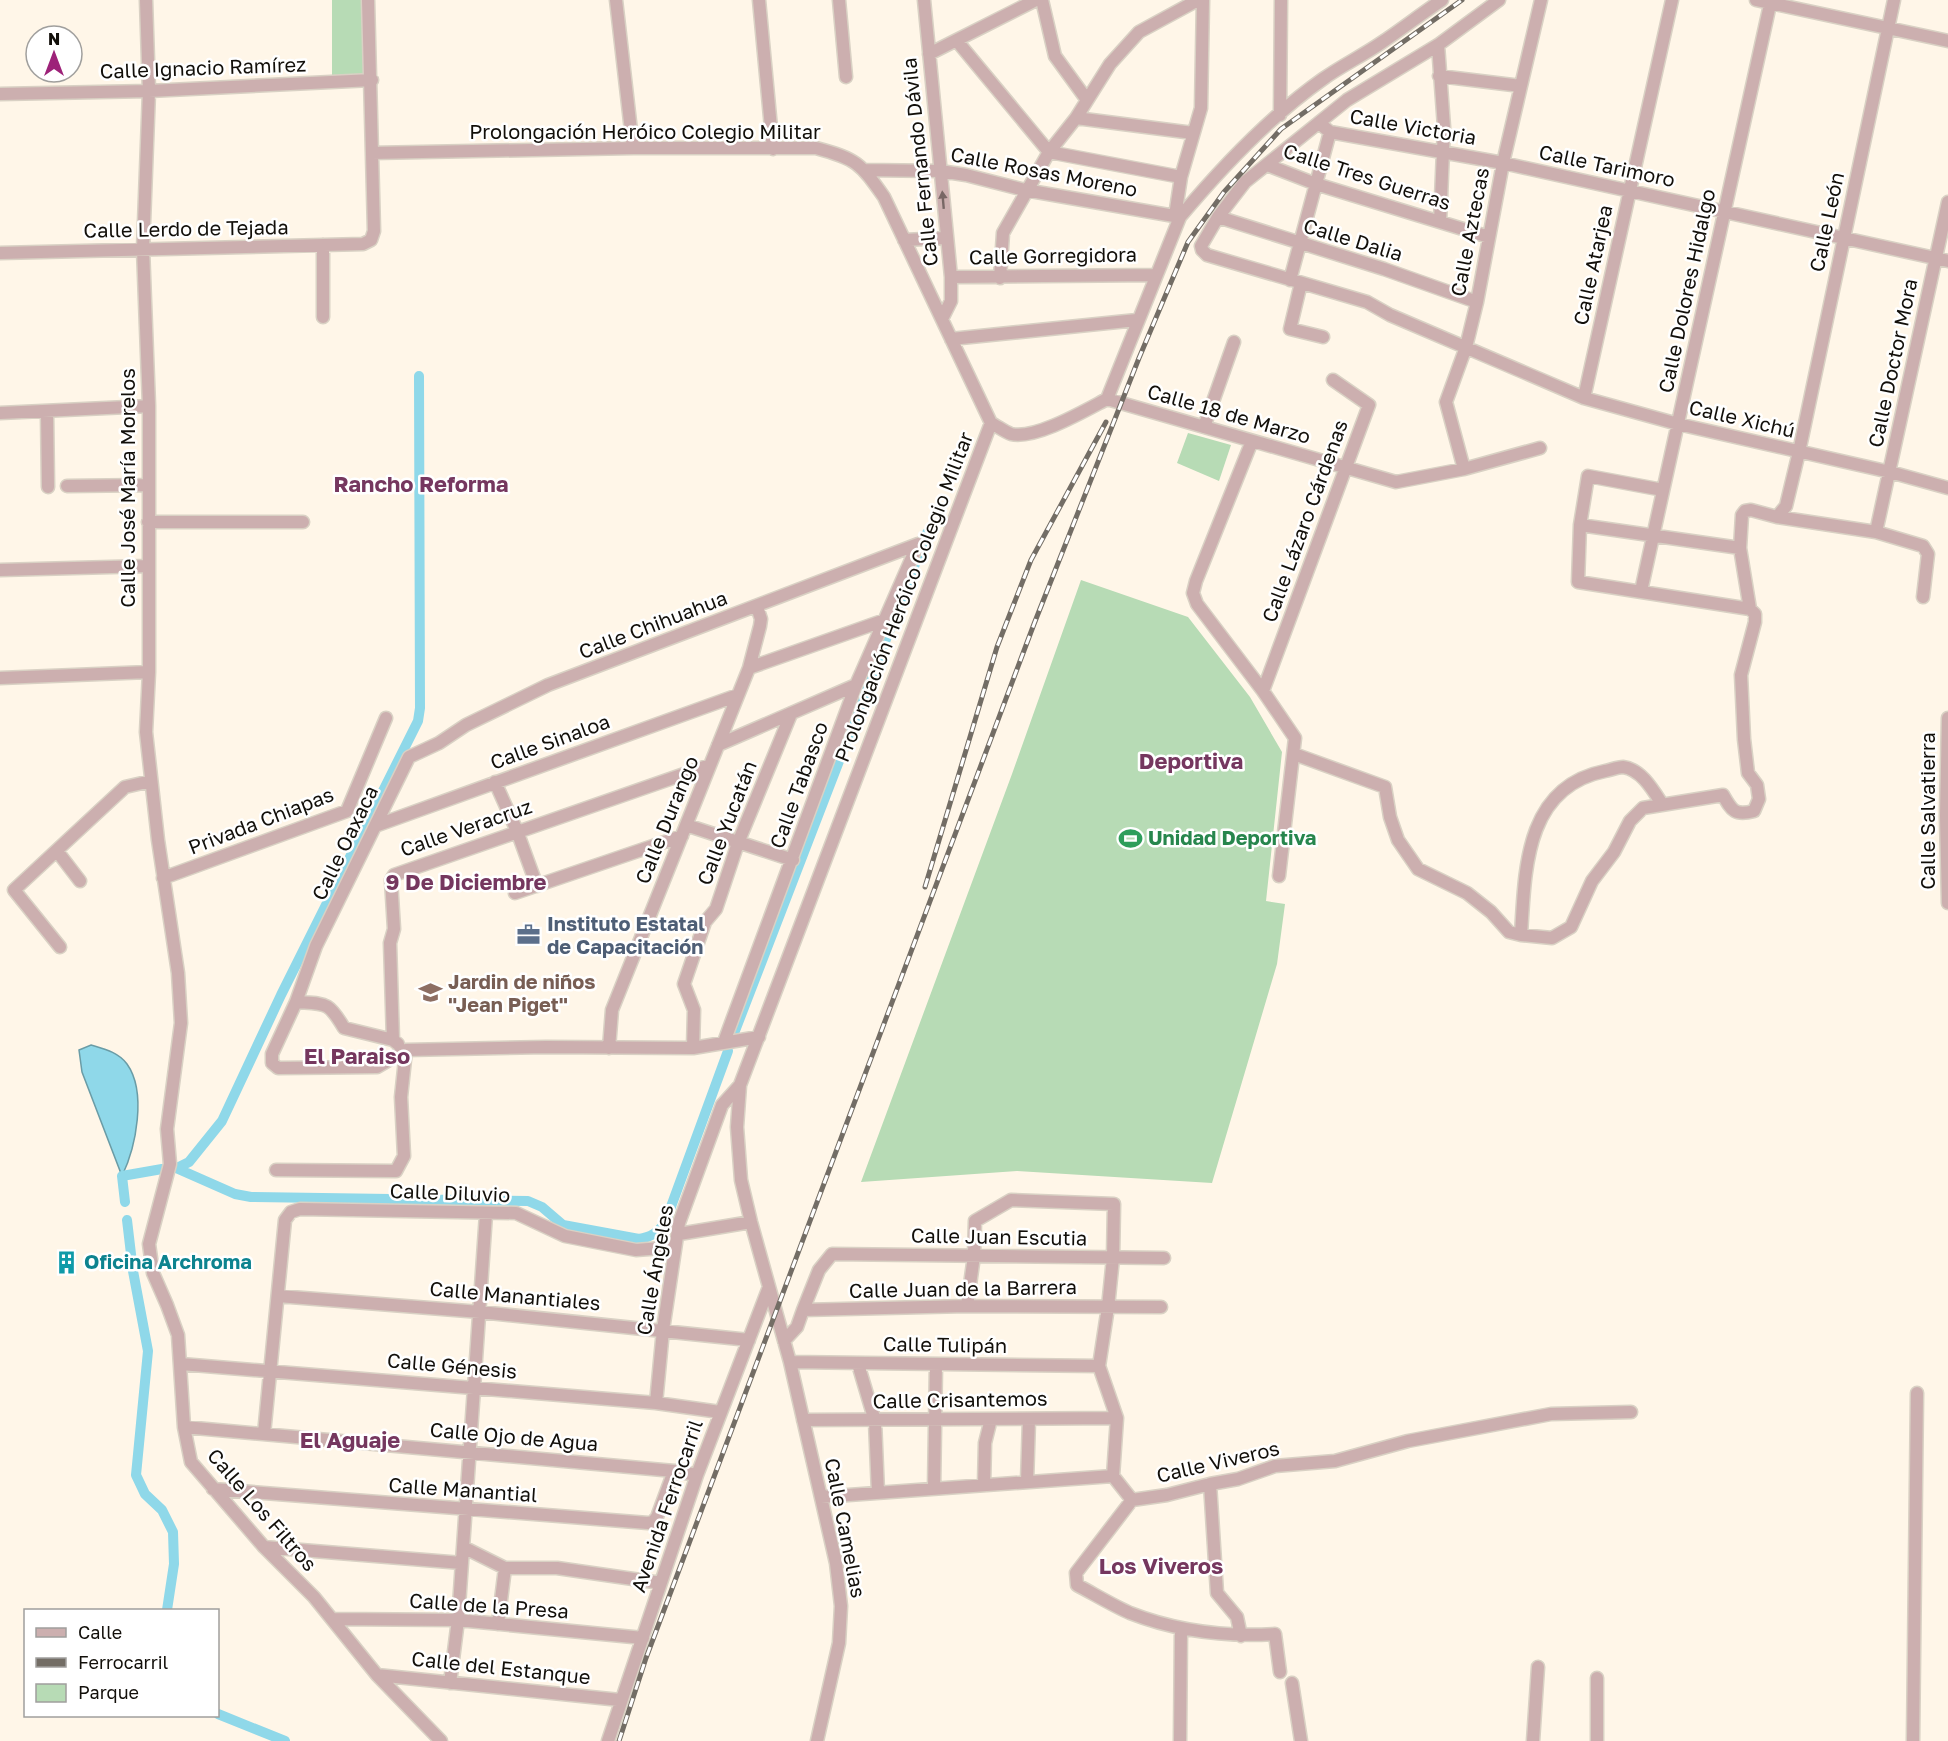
<svg xmlns="http://www.w3.org/2000/svg" width="1948" height="1741" font-family="'Golos Text',sans-serif">
<rect width="100%" height="100%" fill="#fff6e8"/>
<!-- green -->
<path fill="#b7dbb5" d="M332,0h31l2,75 -33,2z
M1188,433l43,12 -12,36 -42,-18z
M1081,580l107,37 62,80 32,55 -16,149 19,3 -8,60 -65,219 -195,-12 -156,11 151,-408z"/>
<!-- water -->
<path fill="#8fd8e9" stroke="#6a9ca6" stroke-width="1.5" d="M91,1045c13,4 27,7 36,19 20,28 9,83 -5,112l-40,-104 -3,-22z"/>
<g fill="none" stroke-linecap="round" stroke-linejoin="round">
<!-- canal -->
<path stroke="#8fd8e9" stroke-width="10" d="M733,1036l194,-503
M176,1168l59,26 16,3 277,4 14,6 21,18 76,14c12,-2 18,-6 26,-16l63,-172
M177,1168l12,-6 33,-41 59,-126 137,-274 2,-13 -1,-332
M125,1202l-3,-26 40,-7
M127,1220l6,51 15,80 -12,124 9,19 17,16 11,22 1,32 -7,46
M218,1714l67,27"/>
<defs>
<path id="minor" d="M146,0l3,91 -6,158 6,157v266l-3,60 12,108 20,133 3,50 -14,106 3,35 -21,80 4,29 14,32 11,30 6,92 7,35 73,85 50,50 63,78 64,66
M616,0l17,148
M759,0l14,149
M839,0l7,77
M924,0l27,277v24l-9,18
M1042,0l13,56 32,44
M1499,0l-61,45 -91,55 -102,82 -27,35 -17,29 1,4 5,5 160,47 23,13 194,83 94,26 212,48 58,16
M1756,0l192,41
M957,41l92,111 132,25
M1438,45l6,82 -4,95
M929,54l107,-54
M1439,76l82,10
M0,94l149,-3 223,-11
M1280,115l1,-115
M1076,118l117,15
M1319,123l11,9 173,31 445,98
M372,153l261,-5h183c41,11 44,15 68,49l107,226 -251,662 -3,42 4,53 10,42 39,140 46,201 5,43 -2,37 -22,98
M1267,165l49,19 173,53
M864,170l76,1 26,4 59,15 155,27
M1175,216l6,-39 20,-69 2,-108
M1218,217l166,52 93,33
M904,240l42,-2
M0,253l363,-9 8,-4 3,-9 -6,-231
M951,277l205,-2
M1000,278l3,-45 46,-81 27,-34 34,-54 29,-32 59,-32
M1290,280l40,-148
M1301,283l-11,46 33,8
M323,317v-72
M951,339l186,-19
M1584,398l88,-398
M1107,399l73,-182c42,-50 89,-100 143,-138 18,-13 39,-23 58,-36 21,-14 40,-29 61,-43
M47,412l1,75
M0,413l149,-7
M991,423c6,3 14,9 20,11 24,6 75,-24 96,-35l289,83 68,-13 76,-21
M1204,427l30,-85
M1252,441l-56,140 -3,12 4,11 66,87 32,47 -16,138
M1464,469l-18,-67 20,-55 11,-45 26,-139 38,-163
M67,486l81,-1
M1663,490l-75,-14 -8,49 -2,57 172,27
M1777,517l9,-11 13,-54 95,-452
M148,522h155
M1580,525l160,23
M1876,532l72,-330
M0,570l148,-4
M1641,591l130,-591
M749,668l136,-48
M0,678l149,-6
M1263,691l106,-286 -36,-25
M1948,718l-2,98 2,87
M718,745l138,-60
M1294,754l91,33 5,30 8,23 20,29 49,24 24,19 18,20 12,3 31,3 19,-11 21,-46 22,-29 16,-31 13,-13 80,-13c9,16 12,21 31,16l5,-12 -2,-14 -9,-12 -4,-34 -3,-64 14,-53v-8l-5,-5 -10,-61 2,-33 3,-4 6,-1 26,7 99,15 47,14 5,8 -5,43
M495,782l22,49 20,55
M686,825l107,35
M375,826l363,-131
M57,851l23,30
M163,878l184,-67 39,-93
M515,893l167,-57
M1521,935c4,-66 4,-148 84,-164 5,-1 13,-4 18,-4 18,2 30,23 39,37
M60,947l-46,-57 111,-103 26,-6
M296,1002c30,2 32,-1 48,26l49,12 5,4
M759,1037l-66,11 -147,-1 -140,3 -29,17 -99,1 -6,-5v-9l24,-52 20,-56 93,-189 30,-14 27,-18 82,-40 370,-141
M393,1040l-3,-97 4,-14 -3,-49 3,-5 316,-110
M724,1042l132,-357 62,-141
M609,1048l3,-38 137,-342 11,-42 1,-7 -4,-12
M693,1048l1,-38 -10,-26 21,-62 11,-13 22,-66 53,-129
M276,1170l120,1 8,-15 -3,-59 5,-47
M679,1234l72,-12
M278,1296l202,16 269,28
M967,1306l7,-50 1,-35 36,-21 103,4 -1,54 -5,49 -9,59 18,52 -4,58
M803,1310l16,-40 13,-16 332,4
M784,1341l13,-14 6,-17 164,-4 194,1
M790,1362l309,4
M181,1364l475,39 64,9
M858,1364l17,57 3,72
M656,1403l7,-73 16,-107 43,-118 18,-20
M803,1420l314,-2
M184,1427l490,44 23,4
M264,1434l21,-214 6,-8 9,-3 216,4 49,23 71,14 39,-3
M1027,1482l2,-63
M1210,1484l7,109 20,24 4,19
M984,1485l1,-42 6,-24
M213,1489l435,34 5,-1 4,-5 17,-46
M934,1489l2,-125
M821,1497l292,-21 19,24 35,-5 43,-11 28,-5 37,-13 60,-5 73,-20 143,-27 80,-2
M1132,1500l-56,73 1,12c17,9 35,20 53,28 46,18 95,24 145,21l5,38
M264,1547l198,16
M463,1547l42,21h52l104,15
M332,1619l126,1 185,18
M498,1624l7,-56
M377,1675l243,25
M1597,1678v63
M450,1683l8,-63 28,-406
M1292,1683l9,58
M608,1741l89,-266 72,-188
M1180,1741l1,-112
M1533,1741l5,-74
M1913,1741l4,-348"/>
</defs>
<!-- minor casing -->
<use href="#minor" stroke="#d9d1c4" stroke-width="15"/>
<!-- minor -->
<use href="#minor" stroke="#ccafaf" stroke-width="12"/>
<defs>
<path id="rail" d="M925,887l72,-240 34,-87 75,-138
M619,1741l27,-83 388,-1034 105,-266 49,-116 36,-50 57,-63 181,-129"/>
</defs>
<!-- rail casing -->
<use href="#rail" stroke="#736d65" stroke-width="5"/>
<!-- rail -->
<use href="#rail" stroke="#fff" stroke-width="3" stroke-dasharray="9" stroke-linecap="butt"/>
</g>
<!-- one-way arrows -->
<defs><path id="oneway-solid" d="M-6-.8H1V-3.2L6.5 0L1 3.2V.8H-6Z" transform="scale(1.5)"/></defs>
<use fill="#786765" href="#oneway-solid" transform="translate(943 200) rotate(-95)"/>
<!-- icons -->
<defs>
<symbol id="stadium-bare" viewBox="-9 -9 18 18"><path d="M0-5a6.5 5 0 1 0 0 10a6.5 5 0 1 0 0-10ZM-3.5-1.8h7v3.6h-7Z" fill="#2e9e5b" stroke="#fff" stroke-width="2.5" paint-order="stroke"/></symbol>
<symbol id="office-bare" viewBox="-9 -9 18 18"><path d="M-6-3h4V-5.5h4V-3h4V5H-6ZM-1-4.5V-3h2v-1.5ZM-6 0V1H6V0Z" fill="#5c6f8a" stroke="#fff" stroke-width="2.5" paint-order="stroke"/></symbol>
<symbol id="school-bare" viewBox="-9 -9 18 18"><path d="M0-5L7-2L0 1L-7-2ZM-4 1L0 2.5L4 1V4Q0 6-4 4Z" fill="#8d6e63" stroke="#fff" stroke-width="2.5" paint-order="stroke"/></symbol>
<symbol id="building-bare" viewBox="-9 -9 18 18"><path d="M-4-6H4V6H1V3H-1V6H-4ZM-2.5-4.3h1.7v1.8h-1.7ZM.8-4.3h1.7v1.8H.8ZM-2.5-1h1.7V.8h-1.7ZM.8-1h1.7V.8H.8Z" fill="#0f9aa8" stroke="#fff" stroke-width="2.5" paint-order="stroke"/></symbol>
</defs>
<g fill-rule="evenodd">
<use href="#stadium-bare" x="1114" y="822" width="33" height="33"/>
<use href="#office-bare" x="512" y="918" width="33" height="33"/>
<use href="#school-bare" x="414" y="976" width="33" height="33"/>
<use href="#building-bare" x="50" y="1246" width="33" height="33"/>
</g>
<g text-anchor="middle" stroke-width="5" stroke-linejoin="round" paint-order="stroke">
<!-- street labels -->
<g font-size="20" fill="#120f0a" stroke="#fff">
<text transform="translate(203 68) rotate(-2)" y="7">Calle Ignacio Ramírez</text>
<text transform="translate(1413 127) rotate(10)" y="7">Calle Victoria</text>
<text x="645" y="139">Prolongación Heróico Colegio Militar</text>
<text transform="translate(920 162) rotate(-96)" y="7">Calle Fernando Dávila</text>
<text transform="translate(1607 166) rotate(12)" y="7">Calle Tarimoro</text>
<text transform="translate(1044 172) rotate(11)" y="7">Calle Rosas Moreno</text>
<text transform="translate(1367 177) rotate(18)" y="7">Calle Tres Guerras</text>
<text transform="translate(1827 222) rotate(-78)" y="7">Calle León</text>
<text transform="translate(186 229) rotate(-1)" y="7">Calle Lerdo de Tejada</text>
<text transform="translate(1470 232) rotate(-79)" y="7">Calle Aztecas</text>
<text transform="translate(1353 240) rotate(17)" y="7">Calle Dalia</text>
<text transform="translate(1053 256) rotate(-1)" y="7">Calle Gorregidora</text>
<text transform="translate(1593 265) rotate(-78)" y="7">Calle Atarjea</text>
<text transform="translate(1687 291) rotate(-78)" y="7">Calle Dolores Hidalgo</text>
<text transform="translate(1893 363) rotate(-78)" y="7">Calle Doctor Mora</text>
<text transform="translate(1229 414) rotate(16)" y="7">Calle 18 de Marzo</text>
<text transform="translate(1742 419) rotate(13)" y="7">Calle Xichú</text>
<text transform="translate(128 488) rotate(-90)" y="7">Calle José María Morelos</text>
<text transform="translate(1305 521) rotate(-70)" y="7">Calle Lázaro Cárdenas</text>
<text transform="translate(904 597) rotate(-69)" y="7">Prolongación Heróico Colegio Militar</text>
<text transform="translate(653 625) rotate(-21)" y="7">Calle Chihuahua</text>
<text transform="translate(550 742) rotate(-20)" y="7">Calle Sinaloa</text>
<text transform="translate(799 785) rotate(-70)" y="7">Calle Tabasco</text>
<text transform="translate(1928 811) rotate(-90)" y="7">Calle Salvatierra</text>
<text transform="translate(667 820) rotate(-68)" y="7">Calle Durango</text>
<text transform="translate(261 821) rotate(-21)" y="7">Privada Chiapas</text>
<text transform="translate(727 823) rotate(-69)" y="7">Calle Yucatán</text>
<text transform="translate(466 828) rotate(-19)" y="7">Calle Veracruz</text>
<text transform="translate(345 843) rotate(-64)" y="7">Calle Oaxaca</text>
<text transform="translate(450 1193) rotate(2)" y="7">Calle Diluvio</text>
<text transform="translate(999 1237) rotate(1)" y="7">Calle Juan Escutia</text>
<text transform="translate(655 1270) rotate(-80)" y="7">Calle Ángeles</text>
<text transform="translate(963 1289) rotate(-1)" y="7">Calle Juan de la Barrera</text>
<text transform="translate(515 1296) rotate(5)" y="7">Calle Manantiales</text>
<text transform="translate(945 1345) rotate(1)" y="7">Calle Tulipán</text>
<text transform="translate(452 1366) rotate(5)" y="7">Calle Génesis</text>
<text transform="translate(960 1400) rotate(-1)" y="7">Calle Crisantemos</text>
<text transform="translate(514 1437) rotate(5)" y="7">Calle Ojo de Agua</text>
<text transform="translate(1218 1462) rotate(-13)" y="7">Calle Viveros</text>
<text transform="translate(463 1490) rotate(4)" y="7">Calle Manantial</text>
<text transform="translate(667 1506) rotate(-71)" y="7">Avenida Ferrocarril</text>
<text transform="translate(262 1510) rotate(49)" y="7">Calle Los Filtros</text>
<text transform="translate(845 1528) rotate(79)" y="7">Calle Camelias</text>
<text transform="translate(489 1606) rotate(4)" y="7">Calle de la Presa</text>
<text transform="translate(501 1668) rotate(6)" y="7">Calle del Estanque</text>
</g>
<!-- leisure labels -->
<g font-size="20" font-weight="bold" fill="#27864d" stroke="#fff" text-anchor="start">
<text x="1148" y="845">Unidad Deportiva</text>
</g>
<!-- service labels -->
<g font-size="20" font-weight="bold" fill="#4e5e75" stroke="#fff" text-anchor="start">
<text x="547" y="931">Instituto Estatal<tspan x="547" dy="23">de Capacitación</tspan></text>
</g>
<!-- education labels -->
<g font-size="20" font-weight="bold" fill="#785e54" stroke="#fff" text-anchor="start">
<text x="448" y="989">Jardin de niños<tspan x="448" dy="23">"Jean Piget"</tspan></text>
</g>
<!-- culture labels -->
<g font-size="20" font-weight="bold" fill="#0d838f" stroke="#fff" text-anchor="start">
<text x="84" y="1269">Oficina Archroma</text>
</g>
<!-- quarter labels -->
<g font-size="22" font-weight="bold" fill="#75375f" stroke="#fff">
<text x="421" y="492">Rancho Reforma</text>
<text x="1191" y="769">Deportiva</text>
<text x="466" y="890">9 De Diciembre</text>
<text x="357" y="1064">El Paraiso</text>
<text x="350" y="1448">El Aguaje</text>
<text x="1161" y="1574">Los Viveros</text>
</g>
</g>
<!-- legend -->
<rect x="24" y="1609" width="195" height="108" fill="#ffffff" stroke="#a09f9d" stroke-width="1.5"/>
<rect x="36" y="1628" width="30" height="9" fill="#ccafaf" stroke="#a09f9d" stroke-width="1.5"/>
<text x="78" y="1639" font-size="18" fill="#120f0a">Calle</text>
<rect x="36" y="1658" width="30" height="9" fill="#736d65" stroke="#a09f9d" stroke-width="1.5"/>
<text x="78" y="1669" font-size="18" fill="#120f0a">Ferrocarril</text>
<rect x="36" y="1684" width="30" height="18" fill="#b7dbb5" stroke="#a09f9d" stroke-width="1.5"/>
<text x="78" y="1699" font-size="18" fill="#120f0a">Parque</text>
<!-- north arrow -->
<g transform="translate(54 54)"><circle r="28" fill="#ffffff" stroke="#a09f9d" stroke-width="1.5"/>
<path d="M0-4.5L10 22L0 15L-10 22Z" fill="#9d2279"/>
<text y="-9" font-size="16" font-weight="bold" text-anchor="middle" fill="#120f0a">N</text>
</g>
</svg>
